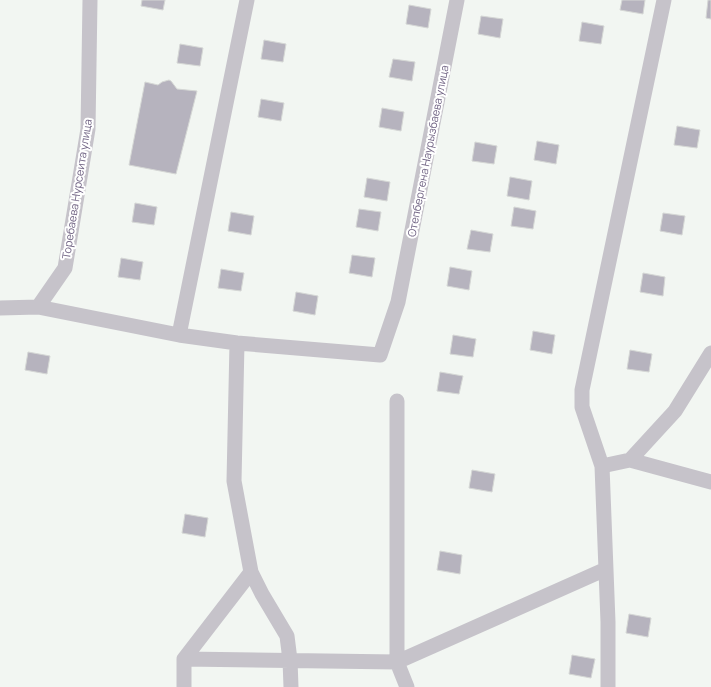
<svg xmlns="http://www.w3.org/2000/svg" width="711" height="687" font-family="Manrope,sans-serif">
<rect width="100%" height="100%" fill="#f2f6f2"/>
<!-- building -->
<path fill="#b6b3be" stroke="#d5d7d5" d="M142,0h23l-2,10 -22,-4z
M622,0h23l-2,14 -23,-4z
M708,0h3v19l-5,-1z
M409,5l22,4 -3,19 -22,-4z
M481,16l22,3 -3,19 -22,-4z
M582,22l22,4 -3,18 -22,-3z
M264,40l22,4 -3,18 -22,-3z
M180,44l23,4 -3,18 -23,-3z
M393,59l22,3 -3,19 -23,-4z
M169,80l2,1 6,8 20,2 -21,83 -47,-9 16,-83 13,3 4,-3z
M261,99l23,4 -3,18 -23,-4z
M382,108l22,4 -3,19 -22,-4z
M677,126l23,4 -3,18 -23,-3z
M537,141l22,4 -3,19 -22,-4z
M475,142l22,4 -3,18 -22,-3z
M510,177l22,4 -3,19 -22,-4z
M367,178l23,4 -3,19 -23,-4z
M135,203l22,4 -3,18 -22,-3z
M514,207l22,4 -3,18 -22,-3z
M359,209l22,3 -3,19 -22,-4z
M231,212l23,4 -3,19 -23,-4z
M663,213l22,3 -3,19 -22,-4z
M471,230l22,4 -3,18 -23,-3z
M352,255l23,3 -3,19 -23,-4z
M121,258l22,4 -3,18 -22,-3z
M450,267l22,4 -3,19 -22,-4z
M221,269l23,4 -3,18 -23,-3z
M643,273l22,4 -2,19 -23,-4z
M296,292l22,4 -3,19 -22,-4z
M533,331l22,4 -3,19 -22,-4z
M453,335l23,4 -3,18 -23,-3z
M630,350l22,4 -3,18 -22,-3z
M28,352l22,4 -3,18 -22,-4z
M440,372l23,4 -4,18 -22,-3z
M472,470l23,4 -3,18 -23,-4z
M185,514l23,4 -3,19 -23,-4z
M440,551l22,4 -2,19 -23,-4z
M629,614l22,4 -3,19 -22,-4z
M572,655l23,4 -4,19 -22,-4z"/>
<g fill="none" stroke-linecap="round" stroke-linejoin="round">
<!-- minor -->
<path stroke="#c6c3ca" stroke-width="15" d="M38,307l141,28 58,8 143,12 18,-53 59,-302
M0,308l38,-1 27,-39 23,-139 2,-129
M179,335l68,-335
M237,343l-3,138 17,91 11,22 25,42 3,24 1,27
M397,401v261l10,25
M630,460l45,-49 36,-58
M602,466l-20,-59v-17l82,-390
M184,659l213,3 209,-93
M184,687v-28l67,-87
M608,687v-65l-6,-156 28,-6 81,22"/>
</g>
<g text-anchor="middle" stroke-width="4" stroke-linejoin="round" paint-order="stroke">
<!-- street labels -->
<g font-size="11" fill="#716484" stroke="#fff">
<text transform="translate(428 151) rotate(-79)" y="4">Отепбергена Наурызбаева улица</text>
<text transform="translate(77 189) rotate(-81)" y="4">Торебаева Нурсеита улица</text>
</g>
</g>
</svg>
